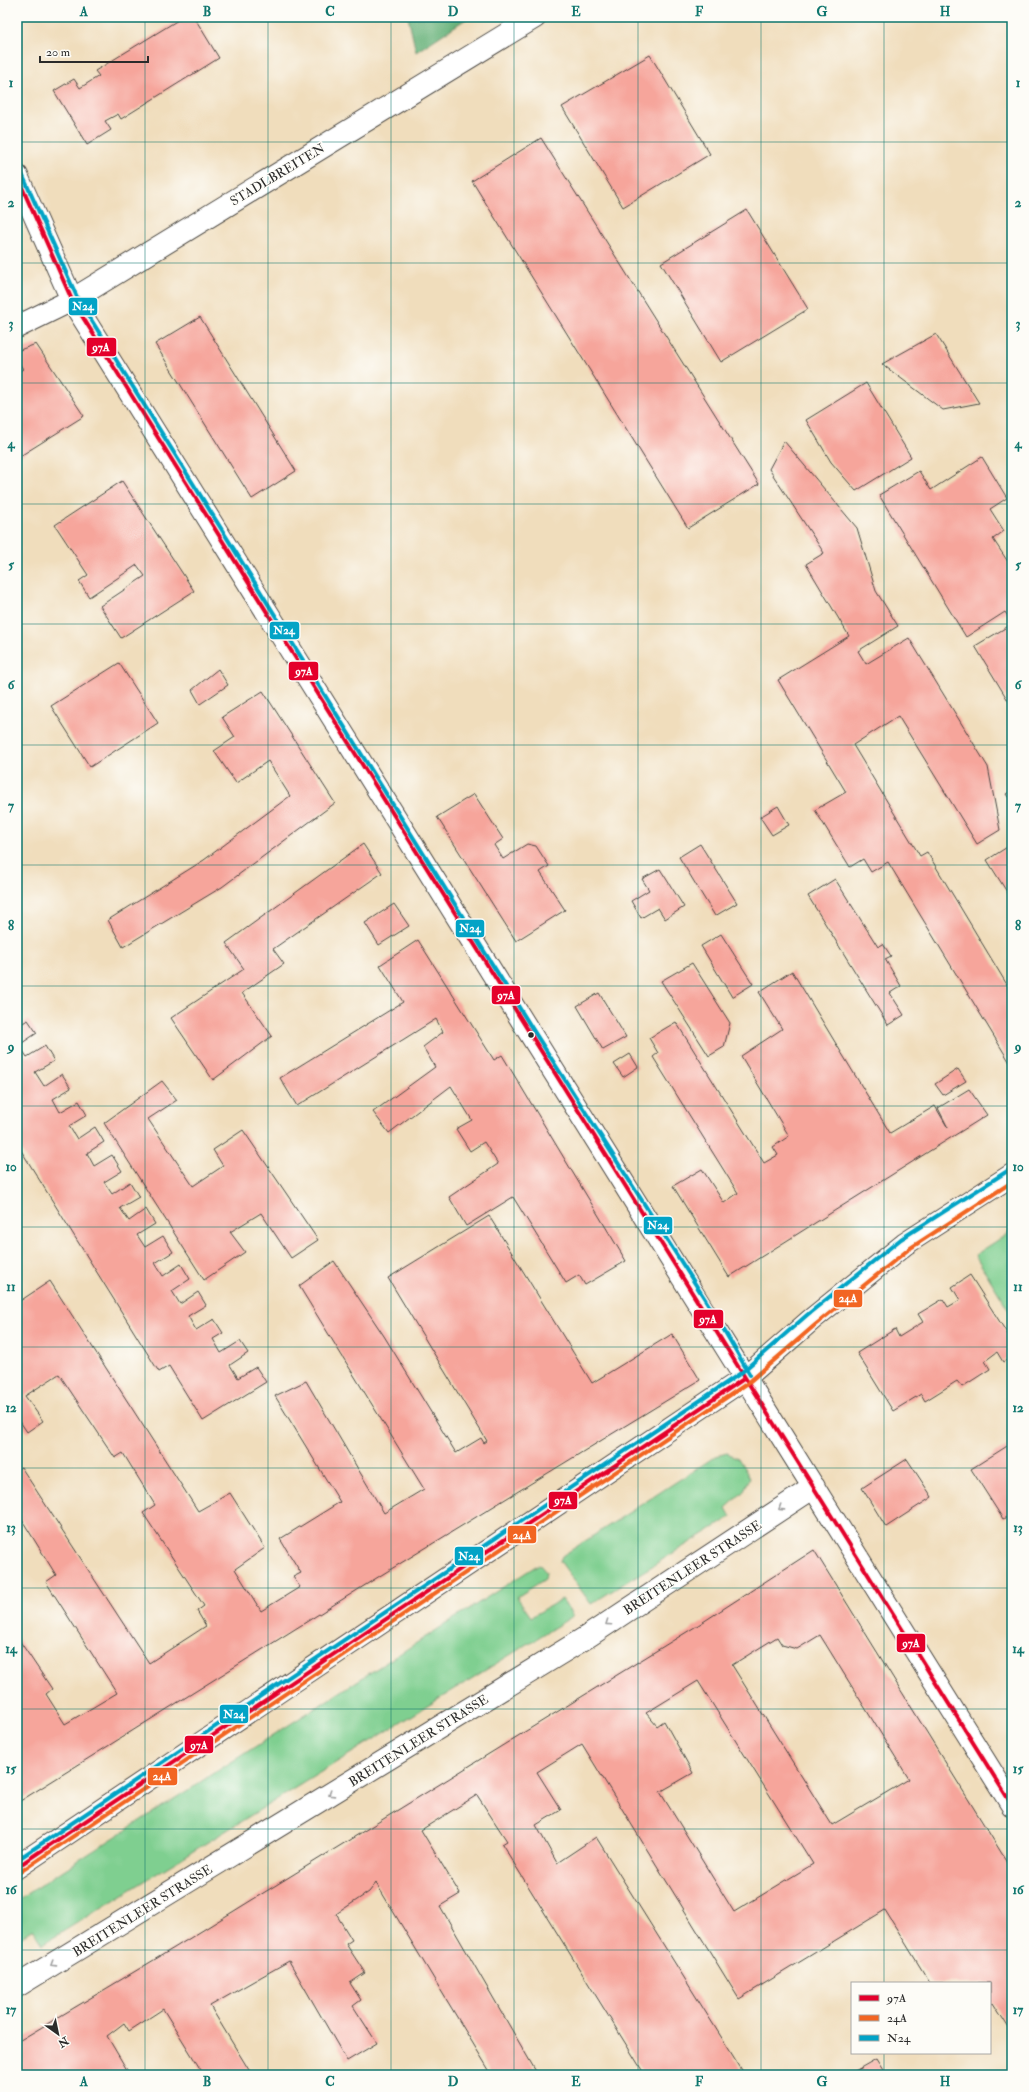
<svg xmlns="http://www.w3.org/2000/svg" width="1029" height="2092" font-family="'IM FELL Double Pica',serif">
<rect width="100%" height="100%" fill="#fdfcf7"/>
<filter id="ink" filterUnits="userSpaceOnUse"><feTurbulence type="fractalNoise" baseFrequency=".025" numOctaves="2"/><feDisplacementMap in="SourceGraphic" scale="8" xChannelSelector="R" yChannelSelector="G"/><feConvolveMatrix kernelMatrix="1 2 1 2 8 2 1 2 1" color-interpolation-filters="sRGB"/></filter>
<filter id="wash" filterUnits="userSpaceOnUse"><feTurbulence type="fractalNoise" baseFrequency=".012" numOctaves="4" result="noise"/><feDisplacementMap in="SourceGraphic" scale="16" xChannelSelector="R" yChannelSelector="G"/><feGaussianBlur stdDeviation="0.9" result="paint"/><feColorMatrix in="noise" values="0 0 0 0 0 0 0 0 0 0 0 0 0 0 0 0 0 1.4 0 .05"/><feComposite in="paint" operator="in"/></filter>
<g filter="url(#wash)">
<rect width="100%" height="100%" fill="#f0ddbc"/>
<!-- green -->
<path fill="#7fcf90" stroke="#557d5e" d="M1012,1231v84l-37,-60z
M727,1453l11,5 12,20 -7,14 -17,16 5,9 -140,87 -31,-43 2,-5 154,-100z
M539,1564l7,8 -1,7 -28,18 14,20 31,-18 11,17 -530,328 -10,-15 -16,10v-39z"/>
<!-- forest -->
<path fill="#67b27a" stroke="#496e52" d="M408,17h61l-53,35z"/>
<g id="blocks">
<!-- building -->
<path fill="#f6a59b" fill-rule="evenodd" d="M183,17h11l25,41 -98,61 -3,-5 -13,7 6,9 -24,15 -33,-54 20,-12 6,9 19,-12 -4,-5z
M650,55l60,99 -87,53 -61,-100z
M541,138l218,346 -71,44 -216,-347z
M747,210l61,99 -87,53 -60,-99z
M200,317l96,154 -44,28 -97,-155z
M936,334l43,69 -36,7 -61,-46z
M36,344l48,72 -67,42v-85l6,-4 -6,-9v-9z
M866,383l45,74 -55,34 -25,-29 -25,-42z
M784,441l73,87 19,63 22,35 -40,25 8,13 43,-26 79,129 12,63 -23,14 -79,-128 -45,29 67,111 7,-4 85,141v73l-124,-204 -17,10 -8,-13 -13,8 -35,-57 31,-18 -68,-112 71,-44 -43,-72 18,-11 -55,-84z
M982,457l25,41 -17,11 14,22 -11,8 19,29v54l-7,-10 -39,25 -87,-142 40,-24 12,19z
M122,481l72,110 -73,47 -21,-32 45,-30 -8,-11 -48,32 -10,-16 9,-6 -33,-50z
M1012,624v83l-37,-61z
M119,663l39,60 -68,44 -39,-61z
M218,669l10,16 -28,19 -8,-14z
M263,691l72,112 -113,84 -99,60 -15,-27 96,-60 86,-64 -22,-35 -32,22 -22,-32 21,-14 -13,-20z
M1012,790v13l-6,-9z
M474,794l29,45 -9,6 9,14 24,-15 9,2 13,20 -9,6 25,38 -49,31 -79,-124z
M778,806l11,19 -17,10 -12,-18z
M363,844l19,29 -109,76 11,15 -42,29 30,43 -59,44 -42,-62 73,-49 -18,-26z
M700,844l37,59 -22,13 -36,-59z
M1012,844v56l-25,-40z
M660,869l24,38 -19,12 -7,-11 -17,10 -10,-17 18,-11 -7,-11z
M835,879l43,68 5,-3 8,12 -6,3 16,27 -11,7 14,22 -16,10 -80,-129z
M394,904l15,22 -30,19 -14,-22z
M721,934l32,50 -21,13 -31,-51z
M418,940l76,120 8,-5 124,206 -41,24 -6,-10 -13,8 -53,-86 -47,29 -17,-29 49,-33 -14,-22 -14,9 -14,-22 16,-9 -21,-34 -62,47 -16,-21 62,-45 -12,-20 20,-15 -7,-13 -139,87 -17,-28 123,-76 -23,-37z
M692,963l38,60 -6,24 -15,9 -48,-75z
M792,971l98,162 45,-27 13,22 -10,-20 31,-19 18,26 -258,162 -56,-91 29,-17 22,34 14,-10 -85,-136 5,-4 -9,-15 27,-16 88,141 14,-8 -5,-8 16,-11 -48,-80 41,-27 -23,-37z
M599,993l27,44 -23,13 -26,-44z
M28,1020l9,13 -18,12 8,12 18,-11 9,15 -19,11 9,14 18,-12 9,14 -18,11 7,13 19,-11 8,14 -18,11 8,13 18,-12 9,15 -17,11 7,13 18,-11 10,16 -18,11 8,12 18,-12 9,15 -19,11 9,13 17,-12 9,15 -18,11 8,12 18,-11 10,16 -18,11 8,13 18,-12 9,15 -18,12 8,13 18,-12 8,13 -18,11 8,14 18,-11 9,14 -10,6 8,14 19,-12 8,12 -18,12 8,13 18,-11 10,15 -63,39 -34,-55 -10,6 -142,-228v-118z
M630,1054l8,13 -15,10 -9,-13z
M958,1069l8,12 -23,14 -8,-11z
M162,1081l15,19 -29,19 45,67 30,-20 -10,-16 30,-20 75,110 -27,18 -30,-45 -31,19 15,20 -41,28 -100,-157z
M489,1216l103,167 80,-49 28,46 -317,194 -366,229v-166l35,52 -6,5 19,30 52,-31 -71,-111 10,-7 -34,-55 -5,3v-54l4,-2 128,196 57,-37 -9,-15 7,-5 -61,-93 12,-8 -32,-52 -8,5 -56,-84 -34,22 18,25 -16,11 -10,-15v-114l33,-22 148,230 32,-18 35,55 -30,21 26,42 39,-24 -7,-10 8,-4 -21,-34 60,-37 -65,-106 31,-15 78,132 40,-24 -125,-203 35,-25 50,75 72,117 25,-15 3,5 3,-2 -99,-163z
M970,1275l42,66v16l-9,5 -6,-10 -12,9 5,8 -28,18 -5,-6 -32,20 -4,-7 -28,17 -36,-58 38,-24 4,8 24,-15 -5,-8 25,-15 5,8 12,-7 -8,-13z
M1012,1443v71l-9,5 -32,-50z
M907,1459l25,38 -46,30 -24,-39z
M814,1550l198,320v163l-19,-30 -3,2v-22h-60l-45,-73 -146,89 -157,-255 -45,28 24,38 -25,15 21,38 39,-26 149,238h-100l-143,-231 5,-3 -30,-46 -56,35 39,64 -20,12 98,169h-46l-116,-192 -7,9 -33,22 16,26 -6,4 19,29 -15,10 11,17 -8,6 24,37 -30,18 -58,-100 -79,45 42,69h-48l-41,-66 -34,22 -5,-8 -17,13 23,39h-113v-33l157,-94 529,-326zM820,1635l89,144 -77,46 -100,-160 45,-28 5,8 15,4zM698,1681l115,183 -79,48 -74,-120 33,-19 -29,-52 -7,5 -11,-13z
M876,2059l10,16h-38z"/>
</g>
</g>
<g filter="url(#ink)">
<use href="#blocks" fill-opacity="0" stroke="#494641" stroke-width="1"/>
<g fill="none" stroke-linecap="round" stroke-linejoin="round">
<defs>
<path id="minor" d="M17,176l55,124 940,1505
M17,327l55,-27 463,-283
M17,1986l573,-351 224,-148"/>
<path id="major" d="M17,1867l728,-489 66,-58 94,-76 107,-69"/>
</defs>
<!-- minor casing -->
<use href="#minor" stroke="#494641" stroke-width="24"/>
<!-- major casing -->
<use href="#major" stroke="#494641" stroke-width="24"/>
<!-- minor -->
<use href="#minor" stroke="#fff" stroke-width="22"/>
<!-- major -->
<use href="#major" stroke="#fff" stroke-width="22"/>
<defs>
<path id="bus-1" d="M17,176l55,124 940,1505
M17,1867l728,-489"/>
<path id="bus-2" d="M20,1872l728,-489 67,-58 94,-76 103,-67"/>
<path id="bus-3" d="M22,174l55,123 458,736 182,285 33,57
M17,1860l724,-487 66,-58 94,-76 108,-69"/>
</defs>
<!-- bus-1 casing -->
<use href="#bus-1" stroke="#fdfcf7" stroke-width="7"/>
<!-- bus-2 casing -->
<use href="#bus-2" stroke="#fdfcf7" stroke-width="7"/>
<!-- bus-3 casing -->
<use href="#bus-3" stroke="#fdfcf7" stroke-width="7"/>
<!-- bus-1 -->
<use href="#bus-1" stroke="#e4002b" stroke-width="4"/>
<!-- bus-2 -->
<use href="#bus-2" stroke="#f26522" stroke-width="4"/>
<!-- bus-3 -->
<use href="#bus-3" stroke="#02a3c6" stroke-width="4"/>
</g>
<!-- one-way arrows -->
<defs><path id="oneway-chevron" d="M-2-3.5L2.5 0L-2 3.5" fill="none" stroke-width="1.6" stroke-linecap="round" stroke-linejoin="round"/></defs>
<g stroke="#a0a0a0">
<use href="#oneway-chevron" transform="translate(781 1508) rotate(147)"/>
<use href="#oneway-chevron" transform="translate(608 1623) rotate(146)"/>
<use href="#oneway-chevron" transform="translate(331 1794) rotate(148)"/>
<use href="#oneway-chevron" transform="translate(53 1964) rotate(148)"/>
</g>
</g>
<!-- grid -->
<path fill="none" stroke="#0f766e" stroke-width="1" stroke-opacity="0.55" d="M145,17v2058M268,17v2058M391,17v2058M514,17v2058M638,17v2058M761,17v2058M884,17v1966M17,142h995M17,263h995M17,383h995M17,504h995M17,624h995M17,745h995M17,865h995M17,986h995M17,1106h995M17,1227h995M17,1347h995M17,1468h995M17,1588h995M17,1709h995M17,1829h995M17,1950h995M884,2053v22"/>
<!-- markers -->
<circle fill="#2b2b2b" stroke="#fdfcf7" stroke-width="1.5" cx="531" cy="1035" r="3.5"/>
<g text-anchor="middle" stroke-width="3" stroke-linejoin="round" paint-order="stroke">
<!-- street labels -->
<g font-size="13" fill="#2b2b2b" stroke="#fdfcf7">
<text transform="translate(277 174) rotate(-31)" y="5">STADLBREITEN</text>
<text transform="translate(692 1567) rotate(-33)" y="5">BREITENLEER STRASSE</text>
<text transform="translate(418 1740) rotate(-32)" y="5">BREITENLEER STRASSE</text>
<text transform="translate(142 1910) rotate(-32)" y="5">BREITENLEER STRASSE</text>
</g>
</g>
<g stroke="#fdfcf7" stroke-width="1.5">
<rect x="68" y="297" width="30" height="19" rx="4" fill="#02a3c6"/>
<rect x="86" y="337" width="31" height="20" rx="4" fill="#e4002b"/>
<rect x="269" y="621" width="31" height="19" rx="4" fill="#02a3c6"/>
<rect x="288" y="661" width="31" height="20" rx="4" fill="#e4002b"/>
<rect x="455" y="919" width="30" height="19" rx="4" fill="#02a3c6"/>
<rect x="491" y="985" width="30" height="20" rx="4" fill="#e4002b"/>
<rect x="643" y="1216" width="30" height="19" rx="4" fill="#02a3c6"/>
<rect x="833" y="1289" width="30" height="19" rx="4" fill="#f26522"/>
<rect x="693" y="1309" width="31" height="20" rx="4" fill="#e4002b"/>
<rect x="548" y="1491" width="30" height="19" rx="4" fill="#e4002b"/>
<rect x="507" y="1525" width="30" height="19" rx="4" fill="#f26522"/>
<rect x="454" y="1546" width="30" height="20" rx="4" fill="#02a3c6"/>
<rect x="896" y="1633" width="30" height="20" rx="4" fill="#e4002b"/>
<rect x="219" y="1704" width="30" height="20" rx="4" fill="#02a3c6"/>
<rect x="184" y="1735" width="30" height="19" rx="4" fill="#e4002b"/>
<rect x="147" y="1767" width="31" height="19" rx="4" fill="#f26522"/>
</g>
<g font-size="11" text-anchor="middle" font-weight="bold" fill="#fff">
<text x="83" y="310">N24</text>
<text x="101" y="351">97A</text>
<text x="284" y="634">N24</text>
<text x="304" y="675">97A</text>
<text x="470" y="932">N24</text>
<text x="506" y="999">97A</text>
<text x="658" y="1229">N24</text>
<text x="848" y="1302">24A</text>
<text x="708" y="1323">97A</text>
<text x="563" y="1504">97A</text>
<text x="522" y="1539">24A</text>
<text x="469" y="1560">N24</text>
<text x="911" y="1647">97A</text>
<text x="234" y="1718">N24</text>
<text x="199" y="1749">97A</text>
<text x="162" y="1780">24A</text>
</g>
<!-- margin -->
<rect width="1029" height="2092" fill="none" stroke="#fdfcf7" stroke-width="44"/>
<!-- legend -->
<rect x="851" y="1982" width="140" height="72" fill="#fdfcf7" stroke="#a9a8a5"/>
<rect x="859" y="1995" width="20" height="6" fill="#e4002b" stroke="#a9a8a5"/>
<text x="887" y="2002" font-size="12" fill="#2b2b2b">97A</text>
<rect x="859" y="2015" width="20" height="6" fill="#f26522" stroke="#a9a8a5"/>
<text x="887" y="2022" font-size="12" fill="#2b2b2b">24A</text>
<rect x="859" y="2035" width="20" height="6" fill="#02a3c6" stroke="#a9a8a5"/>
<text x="887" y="2042" font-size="12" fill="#2b2b2b">N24</text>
<!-- north arrow -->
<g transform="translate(58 2034) rotate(147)" stroke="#fdfcf7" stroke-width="3" paint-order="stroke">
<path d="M0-3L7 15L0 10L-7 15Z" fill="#2b2b2b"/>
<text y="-6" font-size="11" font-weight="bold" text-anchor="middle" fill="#2b2b2b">N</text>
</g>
<!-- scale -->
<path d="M40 56v6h108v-6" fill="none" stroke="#2b2b2b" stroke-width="2"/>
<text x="46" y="56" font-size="12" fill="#2b2b2b" stroke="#fdfcf7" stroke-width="3" paint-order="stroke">20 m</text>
<rect x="22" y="22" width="985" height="2048" fill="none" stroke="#0f766e" stroke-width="1.5"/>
<g font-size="13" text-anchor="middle" font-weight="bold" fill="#0f766e">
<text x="84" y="16">A</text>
<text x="207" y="16">B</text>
<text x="330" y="16">C</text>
<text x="453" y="16">D</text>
<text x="576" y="16">E</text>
<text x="699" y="16">F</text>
<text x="822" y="16">G</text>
<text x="945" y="16">H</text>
<text x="11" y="87">1</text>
<text x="1018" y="87">1</text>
<text x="11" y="207">2</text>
<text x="1018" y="207">2</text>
<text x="11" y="328">3</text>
<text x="1018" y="328">3</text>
<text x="11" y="448">4</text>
<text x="1018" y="448">4</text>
<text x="11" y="569">5</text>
<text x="1018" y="569">5</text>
<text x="11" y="689">6</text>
<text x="1018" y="689">6</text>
<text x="11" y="810">7</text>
<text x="1018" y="810">7</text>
<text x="11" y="930">8</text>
<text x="1018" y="930">8</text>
<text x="11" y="1051">9</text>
<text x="1018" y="1051">9</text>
<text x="11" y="1171">10</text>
<text x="1018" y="1171">10</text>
<text x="11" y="1291">11</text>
<text x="1018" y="1291">11</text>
<text x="11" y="1412">12</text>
<text x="1018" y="1412">12</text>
<text x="11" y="1532">13</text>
<text x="1018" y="1532">13</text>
<text x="11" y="1653">14</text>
<text x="1018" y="1653">14</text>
<text x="11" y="1773">15</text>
<text x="1018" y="1773">15</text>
<text x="11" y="1894">16</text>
<text x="1018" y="1894">16</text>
<text x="11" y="2014">17</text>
<text x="1018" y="2014">17</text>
<text x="84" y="2086">A</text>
<text x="207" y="2086">B</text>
<text x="330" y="2086">C</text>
<text x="453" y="2086">D</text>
<text x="576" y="2086">E</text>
<text x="699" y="2086">F</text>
<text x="822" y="2086">G</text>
<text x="945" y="2086">H</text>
</g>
</svg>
